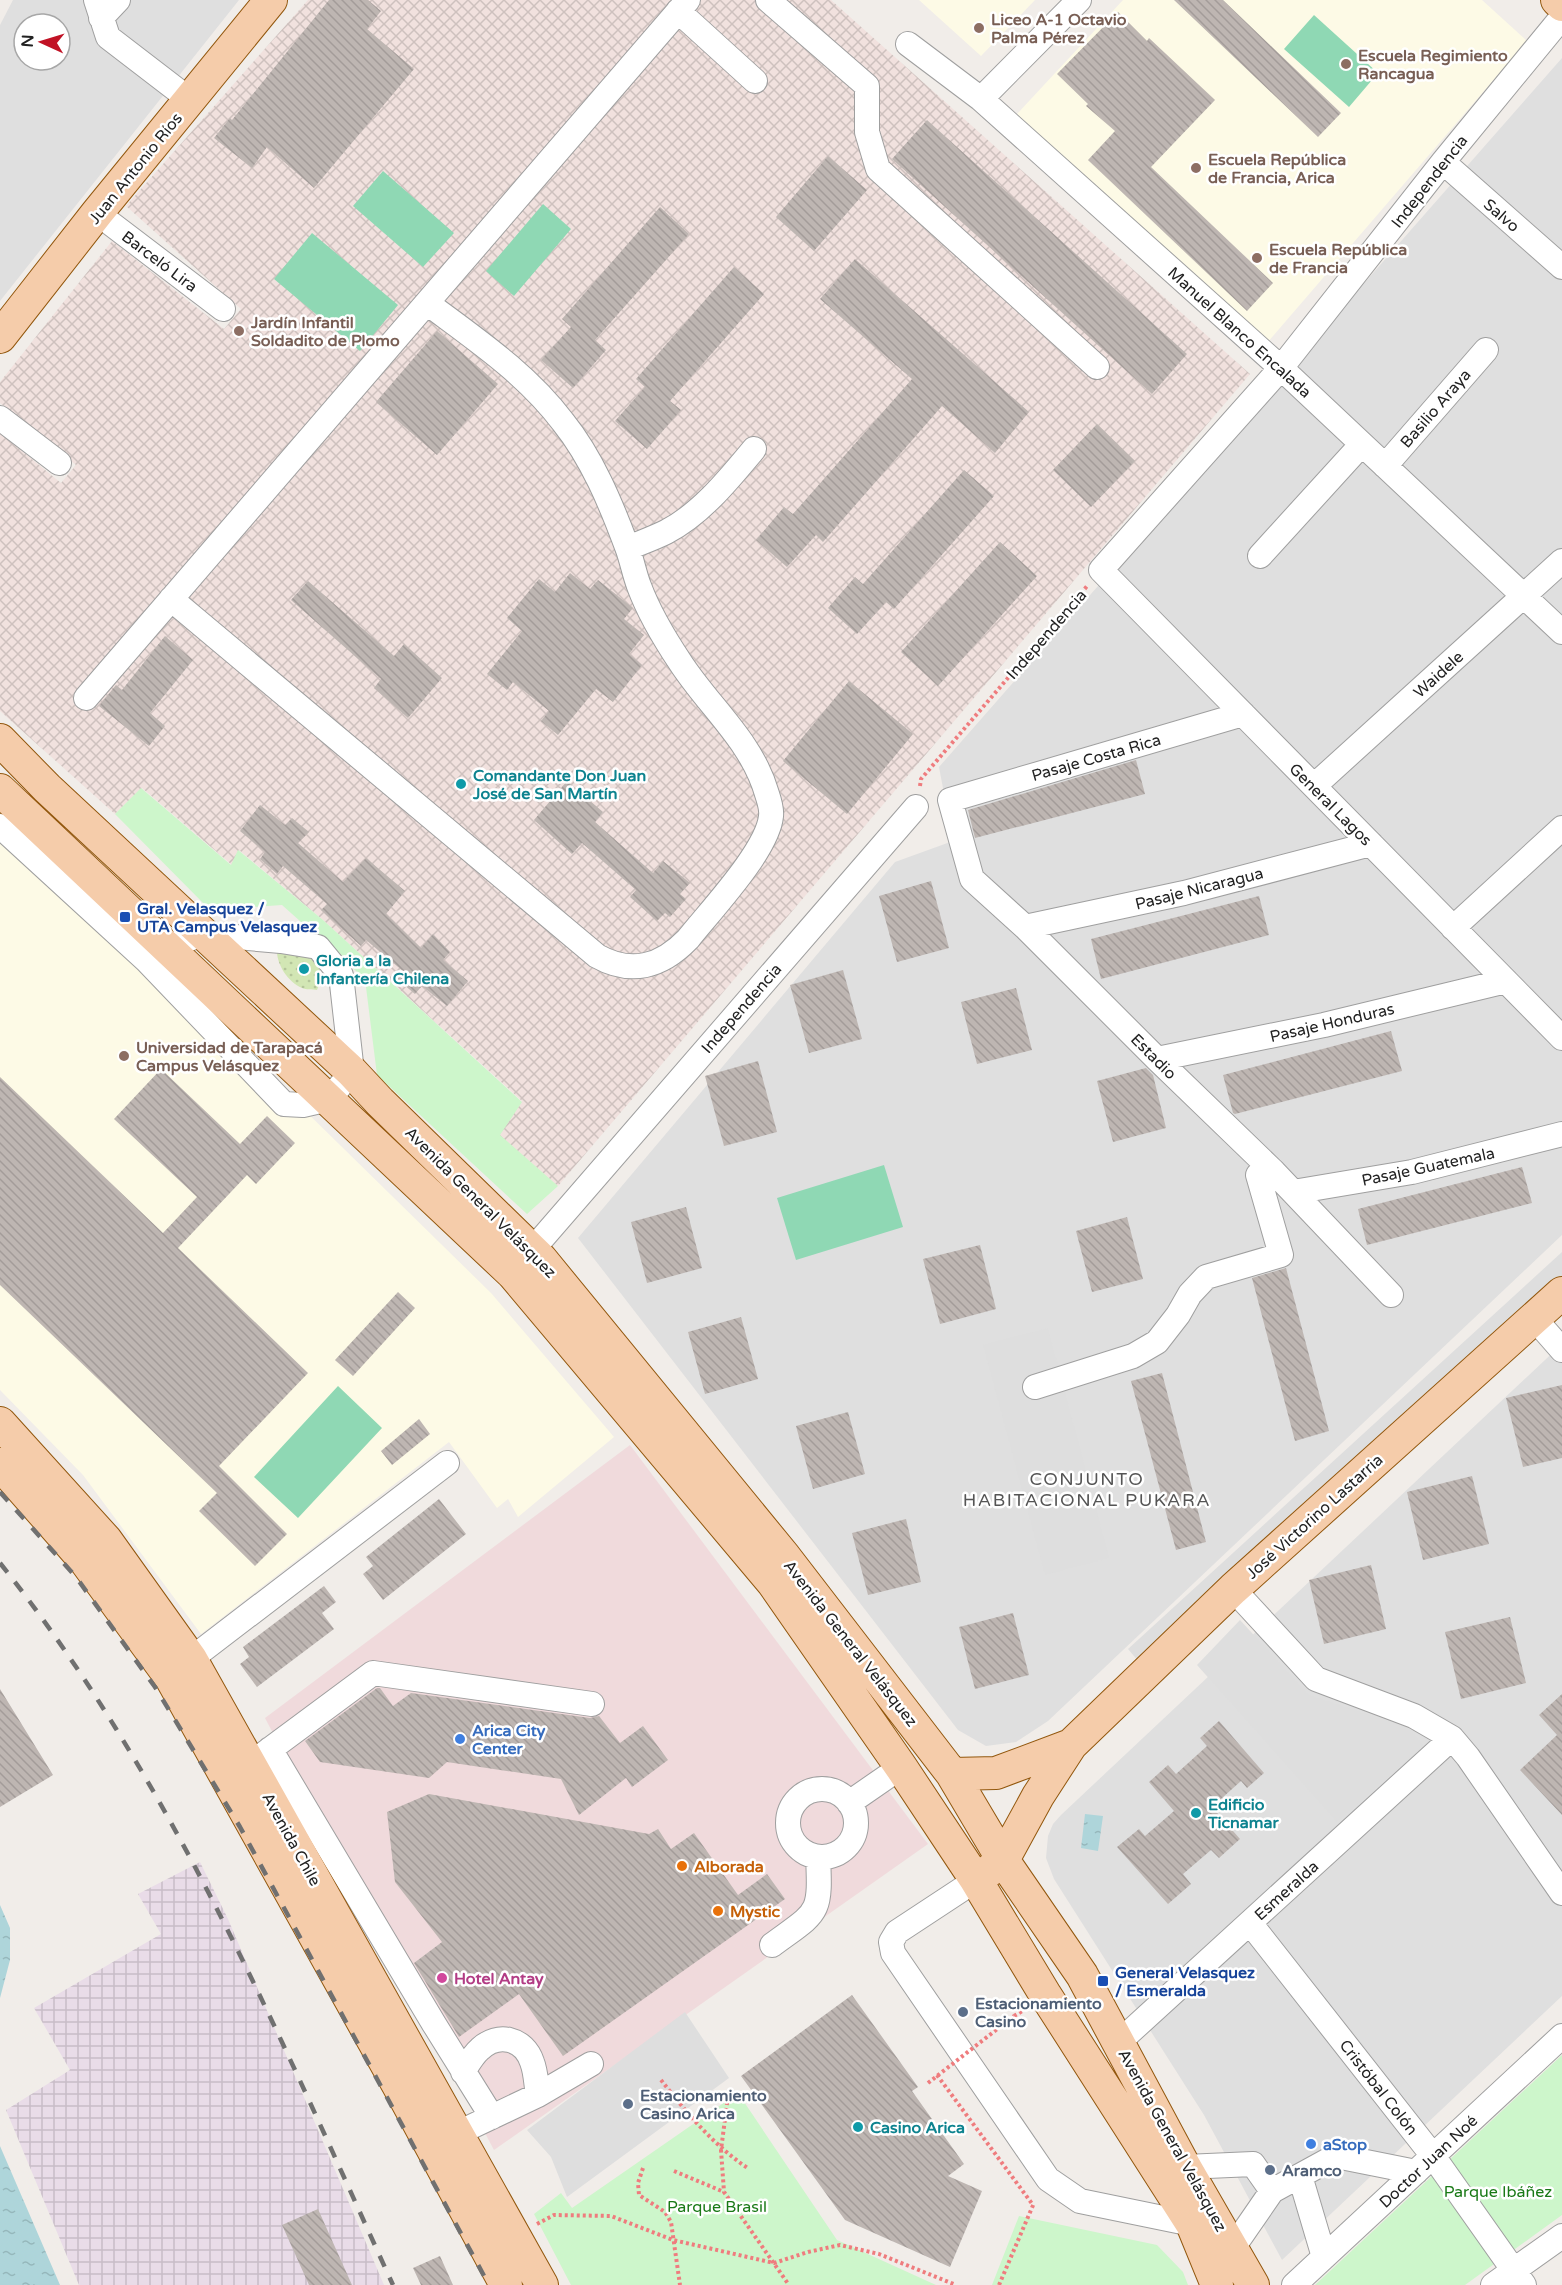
<svg xmlns="http://www.w3.org/2000/svg" width="1562" height="2285" font-family="'Varela Round',sans-serif">
<defs>
<pattern id="industrial-grid" width="8" height="8" patternUnits="userSpaceOnUse" patternTransform="scale(1.5)"><rect width="8" height="8" fill="#e9dce8"/><path d="M0 4h8M4 0v8" fill="none" stroke="#c8bcc7"/></pattern>
<pattern id="military-cross-hatch" width="8" height="8" patternUnits="userSpaceOnUse" patternTransform="scale(1.5)"><rect width="8" height="8" fill="#f1e1de"/><path d="M0 0l8 8M0 8l8-8" fill="none" stroke="#cec1be"/></pattern>
<pattern id="grass-dots" width="8" height="8" patternUnits="userSpaceOnUse" patternTransform="scale(1.5)"><rect width="8" height="8" fill="#d2e6b4"/><path d="M2 2h.1M6 6h.1" fill="none" stroke="#b4c59a" stroke-width="1.8" stroke-linecap="round"/></pattern>
<pattern id="water-ripples" width="26" height="14" patternUnits="userSpaceOnUse" patternTransform="scale(1.5)"><rect width="26" height="14" fill="#aed5da"/><path d="M2 4q2-2 4 0t4 0M15 11q2-2 4 0t4 0" fill="none" stroke="#95b7bb"/></pattern>
<pattern id="building-back-hatch" width="6" height="6" patternUnits="userSpaceOnUse" patternTransform="scale(1.5)"><rect width="6" height="6" fill="#beb6b2"/><path d="M-1 5l2 2M0 0l6 6M5-1l2 2" fill="none" stroke="#a39c99"/></pattern>
</defs>
<rect width="100%" height="100%" fill="#f1ede9"/>
<!-- residential -->
<path fill="#dfdfdf" fill-rule="evenodd" d="M13,0h226l-239,301v-276zM24,24h36v36h-36z
M1562,58v1177l-514,486 -32,21 -30,4 -28,-16 -380,-492 317,-376 58,-21 -14,-74z
M1562,1344v652l-280,264 -78,-145 -150,-236 -8,-21 2,-22 5,-12 8,-9z"/>
<!-- commercial -->
<path fill="#f0dadc" d="M630,1445l298,399 -434,306 -229,-432z"/>
<!-- industrial -->
<path fill="url(#industrial-grid)" d="M200,1862l28,57 156,366h-305l-73,-175 64,-40 -36,-62 127,-74 -23,-40z"/>
<!-- education -->
<path fill="#fdfae6" d="M919,0h116l-54,56z
M1123,0h359l45,41 -260,302 -250,-229z
M0,812l491,481 123,144 -96,80 -10,-18 -11,9 -48,-66 -248,192 -118,-159 -83,-85z"/>
<!-- military -->
<path fill="url(#military-cross-hatch)" d="M308,0h523l419,374 -692,812 -59,-51 23,-34 -199,-181 -84,-70 -7,15 -90,-77 -27,26 -115,-103v-278l61,50 15,-18 -76,-62v-21l112,-141 112,88 17,-20 -115,-103z"/>
<!-- grass -->
<path fill="url(#grass-dots)" d="M277,949l25,1c15,15 25,19 15,40 -5,-1 -11,0 -15,-2 -14,-6 -26,-24 -25,-39z"/>
<!-- park -->
<path fill="#cdf6cb" d="M141,788l90,77 7,-15 85,70 199,182 -22,33 58,51 -31,28 -150,-139 -12,-96 -83,-74 -72,5 -95,-96z
M1562,2055v160l-97,70h-150z
M738,2093l99,147 99,45h-365l-37,-71 27,-21 11,15z
M1019,2216l138,29 26,27 5,13h-196z"/>
<!-- pitch -->
<path fill="#8fd8b4" d="M1314,15l64,58 -29,34 -65,-58z
M383,171l71,62 -31,34 -70,-61z
M543,204l28,25 -57,67 -28,-25z
M312,233l86,72 -38,46 -86,-72z
M884,1165l19,62 -107,33 -19,-62z
M338,1386l44,42 -84,90 -44,-41z"/>
<!-- parking -->
<path fill="#dedede" d="M1562,1252v24l-423,386 -11,-13z
M1048,1328l61,230 -64,17 -62,-230z
M1240,1620l69,75 100,33 15,18 -87,76 -140,-157z
M685,2012l44,66 -162,119 -16,-40 -24,-27z"/>
<!-- water -->
<path fill="url(#water-ripples)" d="M1085,1814l18,2 -5,35 -17,-3z
M0,1905l10,23v32l-10,38z
M0,2146l60,139h-60z"/>
<!-- building -->
<path fill="url(#building-back-hatch)" d="M329,0h39l13,11 -14,18 47,40 -100,119 -47,-41 -15,21 -38,-30 16,-20 2,2z
M1174,0h49l118,113 -23,24z
M1118,12l29,29 2,-3 66,62 -64,67 122,116 -26,28 -159,-151 27,-29 -29,-25 2,-2 -31,-30z
M927,120l260,234 -35,40 -260,-235z
M828,156l39,34 -53,61 -38,-34z
M660,207l29,27 -94,106 11,10 -33,38 -32,-28 30,-33 -9,-8z
M855,259l174,153 -34,41 -53,-47 -119,136 -7,-7 -29,32 -31,-27 28,-33 9,7 119,-135 -92,-80z
M734,267l30,27 -94,107 11,9 -34,39 -32,-28 30,-34 -9,-8z
M437,331l61,53 -61,71 -61,-53z
M1097,424l38,37 -44,46 -38,-37z
M964,470l30,26 -100,113 -8,-7 -29,32 -29,-26 27,-31 8,7z
M1000,542l37,34 -99,110 -37,-34z
M570,573l20,16 8,-9 35,28 -9,11 20,16 -15,19 13,11 -29,37 -17,-13 -38,46 -17,-14 8,-10 -36,-29 -6,8 -20,-16 35,-43 -15,-13 32,-39 16,13z
M308,581l86,75 10,-12 38,34 -34,40 -34,-30 7,-9 -90,-79z
M165,636l28,24 -43,53 15,13 -16,20 -50,-40 17,-21 6,5z
M849,681l64,53 -66,80 -64,-53z
M1136,760l9,34 -170,44 -7,-28z
M567,781l36,31 -8,10 58,51 10,-12 27,22 -10,11 6,5 -16,18 -5,-4 -8,8 -27,-24 6,-7 -54,-47 -10,11 -38,-34z
M260,805l25,20 7,-7 17,14 -11,11 45,39 23,-24 39,33 -19,23 35,34 12,-14 17,18 -7,8 25,21 -21,25 -25,-20 -7,8 -18,-15 7,-7 -38,-32 -5,6 -40,-36 6,-6 -44,-38 -6,8 -17,-15 5,-7 -25,-21z
M931,881l18,67 -52,14 -18,-66z
M1259,896l10,39 -168,44 -10,-40z
M843,970l19,69 -53,14 -19,-68z
M1016,988l16,62 -55,14 -16,-62z
M1391,1031l11,40 -167,43 -2,-1 -10,-38z
M758,1061l19,71 -53,14 -19,-70z
M1146,1068l7,7 13,53 -53,14 -16,-61z
M161,1069l79,75 27,-28 28,27 -39,41 -9,-9 -69,73 130,125 -89,93 68,68 -32,32 -56,-55 18,-18 -217,-208v-208l163,156 34,-36 -83,-78z
M1522,1167l10,36 -165,42 -9,-36z
M686,1207l16,61 -55,15 -16,-61z
M1127,1217l16,62 -51,13 -16,-61z
M980,1245l16,64 -56,15 -17,-65z
M1286,1268l43,163 -34,10 -43,-163z
M398,1292l17,16 -62,68 -18,-16z
M741,1317l17,62 -53,15 -17,-62z
M1162,1373l44,169 -30,8 -45,-169z
M1562,1385v73l-39,9 -17,-69z
M848,1412l17,62 -52,15 -17,-63z
M419,1419l11,15 -38,31 -11,-14z
M1472,1476l17,68 -66,16 -16,-68z
M439,1499l27,35 -83,66 -20,-26 10,-8 -7,-9z
M906,1519l15,63 -53,13 -16,-62z
M1371,1565l15,64 -62,15 -15,-64z
M324,1586l12,16 -14,11 12,16 -77,58 -17,-23 9,-7 -6,-10z
M1013,1613l16,62 -54,14 -16,-62z
M1510,1617l16,66 -65,16 -16,-67z
M377,1688h3l13,18 18,-13 179,25 9,-2 21,27 23,-17 25,34 -36,27 -6,-9 -47,37 -18,-36 -114,-17 -18,16 -109,-16 -15,-21z
M0,1689l53,86 -53,32z
M1562,1694v121l-42,-45 37,-35 -18,-20z
M1219,1721l45,52 -17,15 -6,-7 -29,26 28,32 -21,19 -8,-8 -28,24 8,10 -23,20 -51,-57 22,-18 6,7 29,-25 -25,-29 19,-17 8,9 31,-28 -7,-8z
M429,1794l220,40 9,-5 13,20 23,-16 44,62 29,-21 18,25 -222,157 -44,-62 -60,43 -45,-74 28,-21 -47,-60 -8,-70z
M852,1995l66,92 -6,4 52,73 -16,12 34,15 -32,76 -105,-47 -104,-144z
M318,2209l34,76h-43l-27,-60z
M440,2256l13,29h-32l-8,-17z"/>
<g fill="none" stroke-linecap="round" stroke-linejoin="round">
<defs>
<path id="minor" d="M96,0l12,37 82,63
M768,0l99,86v46l11,37 219,198
M678,11l77,70
M1562,17l-119,145 -162,206 -180,202 461,468
M101,18l17,-18
M908,44l73,55 300,269 281,264
M981,99l98,-99
M1443,162l119,105
M97,213l126,96
M0,418l59,45
M1385,466l101,-116
M628,548c12,-5 26,-10 38,-16 35,-18 63,-53 88,-83
M1260,556l102,-112
M171,599l426,357c34,19 64,11 91,-17 22,-28 80,-89 83,-123 1,-7 -2,-16 -4,-22 -15,-53 -58,-87 -87,-132 -16,-24 -31,-49 -41,-76 -5,-13 -7,-26 -12,-39 -16,-43 -35,-89 -64,-125 -37,-49 -88,-83 -136,-119
M86,698l602,-698
M1243,714l-293,86 22,79 53,48 132,132 116,112 118,124
M1314,786l248,-225
M0,826l147,135 137,143 19,1 26,-6 23,-27 -11,-97 -23,-28 -37,-6 -79,-7 -36,14 -19,13
M1025,927l159,-34 187,-49
M1453,928l109,-100
M1157,1059l167,-34 182,-44
M1293,1192l119,-20 150,-38
M533,1249l383,-442
M1534,1318l28,32
M1035,1387l98,-31 24,-14 21,-27 12,-21 16,-17 75,-22 -23,-80 15,-4
M1233,1589l83,90 98,37 38,22 16,19 94,136
M191,1659l256,-196
M270,1749l164,275 58,93
M257,1759l116,-86 219,31
M788 1823a34 34 0 1 1 68 0a34 34 0 1 1-68 0Z
M849,1803l52,-36
M976,1880l-79,52 -6,10 2,11 155,226 32,22 112,23
M1250,1923l183,233 91,129
M772,1945c46,-34 49,-29 46,-88
M1119,2042l333,-304
M463,2072c5,-8 10,-17 17,-23 18,-17 44,-11 52,13 4,10 4,22 6,33
M458,2133l80,-38 53,-31
M1185,2167l68,-3 19,27
M1300,2176l24,81
M1232,2249l40,-58 64,-35 80,16
M1294,2285l268,-249
M1493,2285l69,-49"/>
<path id="major" d="M1557,0l5,5
M0,337l97,-124 174,-213
M0,740l47,48 305,284 28,30 161,157 244,298 167,217 51,86 79,115 103,192 68,118
M0,790l513,484 260,309 128,184 75,113 70,116 146,228 25,61
M0,1423l106,117 85,119 351,626
M0,1464l86,98 85,116 227,407 108,200
M952,1774l44,-1 75,-28
M990,1870l13,-10 35,-64 33,-51 162,-156 329,-296"/>
</defs>
<!-- minor casing -->
<use href="#minor" stroke="#9f9f9f" stroke-width="26"/>
<!-- major casing -->
<use href="#major" stroke="#92570d" stroke-width="34"/>
<!-- path -->
<path stroke="#ef7c7e" stroke-width="4" stroke-dasharray="3 3" stroke-linecap="butt" d="M920,786l1,-7 167,-194
M1014,2016l10,-6
M937,2075l96,130
M661,2080c26,33 52,65 88,89
M728,2096l-7,54 3,42 65,93
M643,2168l-5,15 1,12 26,17 6,10 9,63
M674,2171l50,21
M537,2224l17,-9 57,1 62,24 101,23 34,-11 32,-7 39,9 77,31
M999,2285l35,-82"/>
<!-- minor -->
<use href="#minor" stroke="#fff" stroke-width="24"/>
<!-- major -->
<use href="#major" stroke="#f5ccaa" stroke-width="32"/>
<!-- rail -->
<path stroke="#707070" stroke-width="4.5" stroke-dasharray="12 12" stroke-linecap="butt" d="M0,1492l76,85 79,110 85,140 249,458
M0,1563c172,216 279,473 393,722"/>
<!-- path-bridge -->
<path stroke="#ef7c7e" stroke-width="4" stroke-dasharray="3 3" stroke-linecap="butt" d="M928,2083l86,-67"/>
</g>
<!-- markers -->
<g fill="#8d6e63" stroke="#fff" stroke-width="2">
<circle cx="979" cy="28" r="6"/>
<circle cx="1346" cy="64" r="6"/>
<circle cx="1196" cy="168" r="6"/>
<circle cx="1257" cy="258" r="6"/>
<circle cx="239" cy="331" r="6"/>
<circle cx="124" cy="1056" r="6"/>
</g>
<g fill="#0f9aa8" stroke="#fff" stroke-width="2">
<circle cx="461" cy="784" r="6"/>
<circle cx="304" cy="969" r="6"/>
<circle cx="1196" cy="1813" r="6"/>
<circle cx="858" cy="2127" r="6"/>
</g>
<g fill="#1a4fb4" stroke="#fff" stroke-width="2">
<rect x="119" y="911" width="12" height="12" rx="3"/>
<rect x="1097" y="1975" width="12" height="12" rx="3"/>
</g>
<g fill="#3f7fe0" stroke="#fff" stroke-width="2">
<circle cx="460" cy="1739" r="6"/>
<circle cx="1311" cy="2144" r="6"/>
</g>
<g fill="#e8710a" stroke="#fff" stroke-width="2">
<circle cx="682" cy="1866" r="6"/>
<circle cx="718" cy="1911" r="6"/>
</g>
<circle fill="#d1479c" stroke="#fff" stroke-width="2" cx="442" cy="1978" r="6"/>
<g fill="#5c6f8a" stroke="#fff" stroke-width="2">
<circle cx="963" cy="2012" r="6"/>
<circle cx="628" cy="2104" r="6"/>
<circle cx="1270" cy="2170" r="6"/>
</g>
<g text-anchor="middle" stroke-width="5" stroke-linejoin="round" paint-order="stroke">
<!-- education labels -->
<g font-size="16" font-weight="bold" fill="#785e54" stroke="#fff" text-anchor="start">
<text x="991" y="25">Liceo A-1 Octavio<tspan x="991" dy="18">Palma Pérez</tspan></text>
<text x="1358" y="61">Escuela Regimiento<tspan x="1358" dy="18">Rancagua</tspan></text>
<text x="1208" y="165">Escuela República<tspan x="1208" dy="18">de Francia, Arica</tspan></text>
<text x="1269" y="255">Escuela República<tspan x="1269" dy="18">de Francia</tspan></text>
<text x="251" y="328">Jardín Infantil<tspan x="251" dy="18">Soldadito de Plomo</tspan></text>
<text x="136" y="1053">Universidad de Tarapacá<tspan x="136" dy="18">Campus Velásquez</tspan></text>
</g>
<!-- street labels -->
<g font-size="16" fill="#222" stroke="#fff">
<text transform="translate(135 168) rotate(-51)" y="6">Juan Antonio Ríos</text>
<text transform="translate(1429 181) rotate(-52)" y="6">Independencia</text>
<text transform="translate(1502 215) rotate(41)" y="6">Salvo</text>
<text transform="translate(160 261) rotate(37)" y="6">Barceló Lira</text>
<text transform="translate(1240 332) rotate(42)" y="6">Manuel Blanco Encalada</text>
<text transform="translate(1435 408) rotate(-49)" y="6">Basilio Araya</text>
<text transform="translate(1046 634) rotate(-49)" y="6">Independencia</text>
<text transform="translate(1438 674) rotate(-42)" y="6">Waidele</text>
<text transform="translate(1096 757) rotate(-16)" y="6">Pasaje Costa Rica</text>
<text transform="translate(1331 804) rotate(45)" y="6">General Lagos</text>
<text transform="translate(1199 888) rotate(-14)" y="6">Pasaje Nicaragua</text>
<text transform="translate(741 1008) rotate(-49)" y="6">Independencia</text>
<text transform="translate(1332 1022) rotate(-13)" y="6">Pasaje Honduras</text>
<text transform="translate(1154 1056) rotate(45)" y="6">Estadio</text>
<text transform="translate(1428 1166) rotate(-12)" y="6">Pasaje Guatemala</text>
<text transform="translate(481 1202) rotate(45)" y="6">Avenida General Velásquez</text>
<text transform="translate(1314 1516) rotate(-42)" y="6">José Victorino Lastarria</text>
<text transform="translate(851 1643) rotate(52)" y="6">Avenida General Velásquez</text>
<text transform="translate(292 1839) rotate(61)" y="6">Avenida Chile</text>
<text transform="translate(1286 1890) rotate(-42)" y="6">Esmeralda</text>
<text transform="translate(1379 2087) rotate(52)" y="6">Cristóbal Colón</text>
<text transform="translate(1173 2140) rotate(61)" y="6">Avenida General Velásquez</text>
<text transform="translate(1428 2161) rotate(-43)" y="6">Doctor Juan Noé</text>
</g>
<!-- culture labels -->
<g font-size="16" font-weight="bold" fill="#0d838f" stroke="#fff" text-anchor="start">
<text x="473" y="781">Comandante Don Juan<tspan x="473" dy="18">José de San Martín</tspan></text>
<text x="316" y="966">Gloria a la<tspan x="316" dy="18">Infantería Chilena</tspan></text>
<text x="1208" y="1810">Edificio<tspan x="1208" dy="18">Ticnamar</tspan></text>
<text x="870" y="2133">Casino Arica</text>
</g>
<!-- transit labels -->
<g font-size="16" font-weight="bold" fill="#164399" stroke="#fff" text-anchor="start">
<text x="137" y="914">Gral. Velasquez /<tspan x="137" dy="18">UTA Campus Velasquez</tspan></text>
<text x="1115" y="1978">General Velasquez<tspan x="1115" dy="18">/ Esmeralda</tspan></text>
</g>
<!-- shop labels -->
<g font-size="16" font-weight="bold" fill="#366cbe" stroke="#fff" text-anchor="start">
<text x="472" y="1736">Arica City<tspan x="472" dy="18">Center</tspan></text>
<text x="1323" y="2150">aStop</text>
</g>
<!-- food labels -->
<g font-size="16" font-weight="bold" fill="#c56008" stroke="#fff" text-anchor="start">
<text x="694" y="1872">Alborada</text>
<text x="730" y="1917">Mystic</text>
</g>
<!-- hotel labels -->
<g font-size="16" font-weight="bold" fill="#b23c85" stroke="#fff" text-anchor="start">
<text x="454" y="1984">Hotel Antay</text>
</g>
<!-- service labels -->
<g font-size="16" font-weight="bold" fill="#4e5e75" stroke="#fff" text-anchor="start">
<text x="975" y="2009">Estacionamiento<tspan x="975" dy="18">Casino</tspan></text>
<text x="640" y="2101">Estacionamiento<tspan x="640" dy="18">Casino Arica</tspan></text>
<text x="1282" y="2176">Aramco</text>
</g>
<!-- park labels -->
<g font-size="16" fill="#197916" stroke="#fff">
<text x="1498" y="2197">Parque Ibáñez</text>
<text x="717" y="2212">Parque Brasil</text>
</g>
<!-- neighbourhood labels -->
<g font-size="18" letter-spacing="1.5" fill="#555" stroke="#fff">
<text x="1087" y="1485">CONJUNTO<tspan x="1087" dy="21">HABITACIONAL PUKARA</tspan></text>
</g>
</g>
<!-- north arrow -->
<g transform="translate(42 42) rotate(274)"><circle r="28" fill="#ffffff" stroke="#a7a7a7" stroke-width="1.5"/>
<path d="M0-4.5L10 22L0 15L-10 22Z" fill="#c11225"/>
<text y="-9" font-size="16" font-weight="bold" text-anchor="middle" fill="#222222">N</text>
</g>
</svg>
